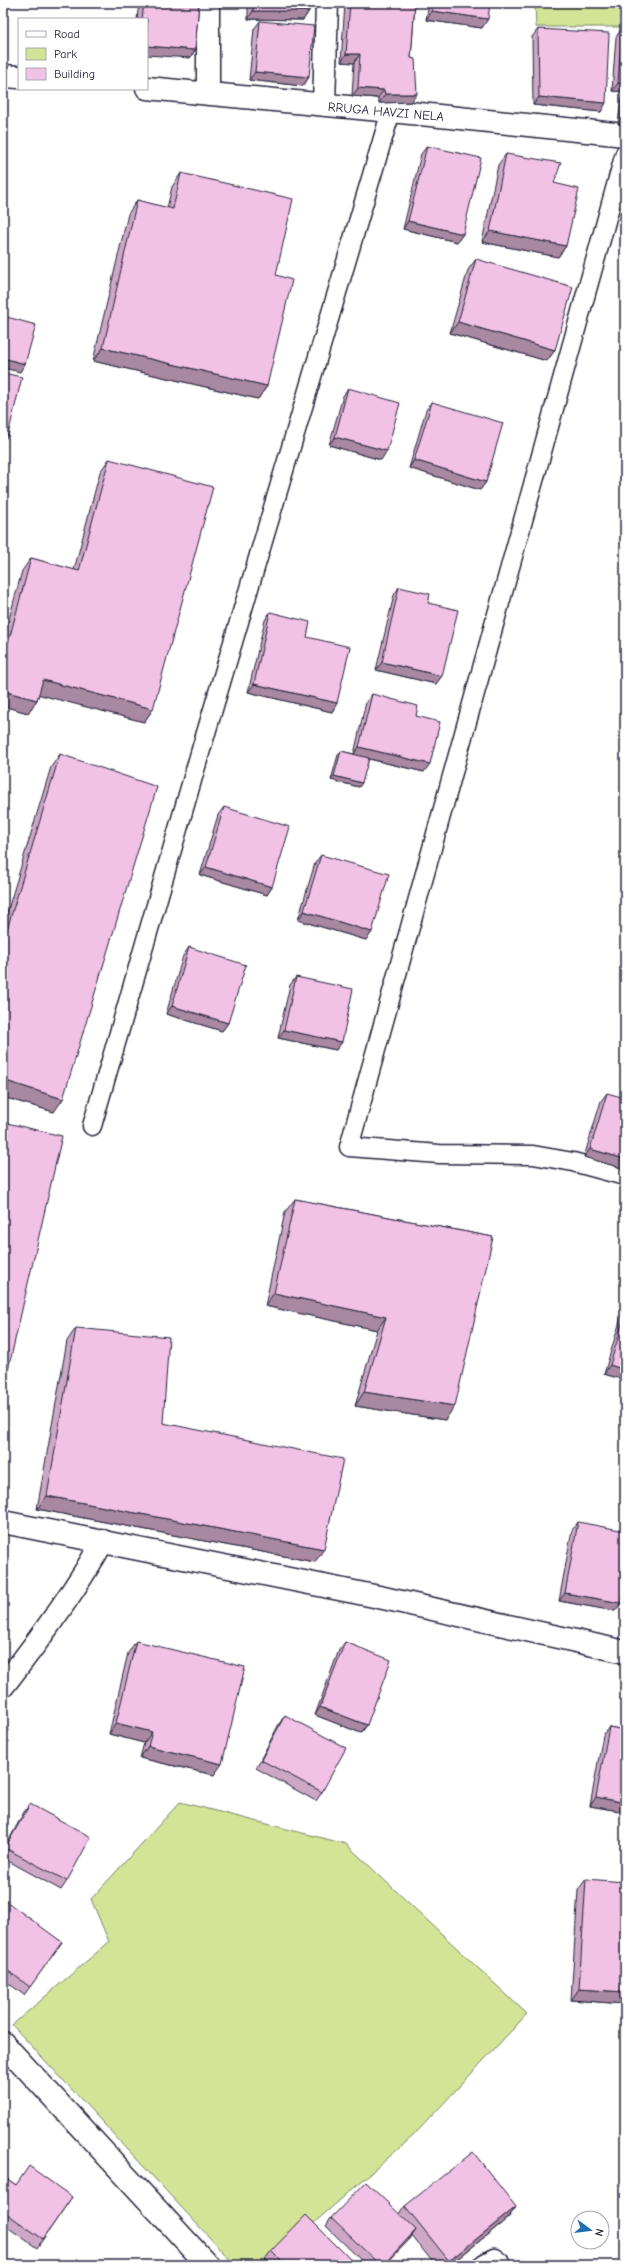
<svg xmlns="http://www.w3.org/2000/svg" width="628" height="2268" font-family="'Comic Neue',sans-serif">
<rect width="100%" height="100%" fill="#fff"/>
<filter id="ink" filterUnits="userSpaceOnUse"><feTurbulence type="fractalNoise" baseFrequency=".025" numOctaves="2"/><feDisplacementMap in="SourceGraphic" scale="8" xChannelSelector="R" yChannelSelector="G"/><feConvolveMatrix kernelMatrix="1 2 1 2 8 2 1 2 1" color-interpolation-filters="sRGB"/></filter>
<g filter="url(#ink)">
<!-- green -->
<path fill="#d3e497" stroke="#7a8369" d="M535,3h90v24h-89z
M180,1802l166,42 181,170 -114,122 -147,129h-31l-223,-240 97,-83 -18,-43z"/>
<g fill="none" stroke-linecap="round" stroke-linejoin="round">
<defs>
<path id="lane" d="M625,153l-276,994 90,7 94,1 40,7 52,14
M92,1126l108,-373 191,-642"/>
<path id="street" d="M3,76l16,1
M147,88l244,23 234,24
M208,94v-91
M324,105l3,-102
M3,1686c37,-47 71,-93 100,-145
M3,2043l205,222
M485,2265l9,-5 6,5"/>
<path id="secondary" d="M3,1522l376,75 246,55"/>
</defs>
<!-- lane casing -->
<use href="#lane" stroke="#22223b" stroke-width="21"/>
<!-- street casing -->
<use href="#street" stroke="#22223b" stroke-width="25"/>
<!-- secondary casing -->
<use href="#secondary" stroke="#22223b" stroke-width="25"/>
<!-- lane -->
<use href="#lane" stroke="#fff" stroke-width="18"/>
<!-- street -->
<use href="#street" stroke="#fff" stroke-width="22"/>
<!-- secondary -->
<use href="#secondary" stroke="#fff" stroke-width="22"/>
</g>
<!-- wall -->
<path fill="#cfa7c6" stroke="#22223b" d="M139,3h60l-4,47 -5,8 -43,-39h-10z
M248,3h61v8l-6,9 -55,-1z
M345,3h70l-4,55v44l-32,1 -1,-5 -26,-2 2,-33 -13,-1z
M429,3h61l-8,25 -56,-8z
M260,21l49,56 -6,9 -54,-6 5,-51z
M622,28l3,1v63l-13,-1 4,-54z
M538,29l63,83 -68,-7 -1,-68z
M624,95l1,30 -7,-1 3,-25z
M427,146l36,88 -6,8 -54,-13 18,-75z
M506,154l48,29 12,63 -8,11 -76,-15 16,-77z
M181,173l95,102 -9,111 -9,13 -165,-38 35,-147 9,-14 30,8 5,-21z
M476,259l79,91 -8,11 -97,-28 18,-63z
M348,388l33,72 -52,-15 14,-49z
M432,402l54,80 -6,8 -71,-22 17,-58z
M109,459l44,250 -9,13 -105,-28 -2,6 -9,13 -25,-7v-65l19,-70 9,-13 43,12 26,-98z
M399,587l29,16 8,81 -60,-14 18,-75z
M270,612l37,25 30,66 -5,9 -84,-20 17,-72z
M372,694l44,22 8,56 -55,-13 -10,28 -28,-7 7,-25 3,-4 13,3 12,-52z
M60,754l-6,358 -51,-15v-171l48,-159z
M224,807l48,80 -5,8 -67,-20 18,-60z
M321,855l51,77 -6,8 -68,-20 17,-57z
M189,947l39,76 -6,8 -56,-17 17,-58z
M296,977l46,65 -6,8 -58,-12 12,-53z
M607,1093l18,76 -41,-12 17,-56z
M295,1199l198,38 -48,183 -90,-14 22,-76 -112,-24 20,-94z
M625,1308v72l-21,-6 19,-63z
M76,1328l87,95 152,139 -278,-53 30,-168z
M578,1522l43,81 -6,8 -56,-10 13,-71z
M136,1641l78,134 -74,-17 4,-15 -35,-9 19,-81z
M345,1642l22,83 -6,8 -46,-18 24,-65z
M285,1715l37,77 -6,9 -60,-33 23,-44z
M609,1727l16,3v82l-35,-6 13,-71z
M30,1804l37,77 -6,9 -58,-32v-7l21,-39z
M586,1879l39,125 -54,-4 7,-110z
M3,1904l59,38 -38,53 -21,-16z
M3,2176l13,9 56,12 -35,51 -34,-24z
M405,2206l111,1 -8,11 -58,47h-15l-23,-29 -27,29h-19l-40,-39 5,-8 69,-4z
M271,2251l84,14h-84l-6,-6z"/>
<!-- shaded-wall -->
<path fill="#a988a1" stroke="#22223b" d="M253,11h56l-6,9 -55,-1z
M432,11l56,8 -6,9 -56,-8z
M147,46l48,4 -5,8 -43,-3z
M346,54h14l-6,9 -13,-1z
M255,72l54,5 -6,9 -54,-6z
M618,83h7v9l-13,-1z
M358,88l26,2 -6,8 -26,-2z
M385,94h32l-6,8 -32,1z
M539,97l67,6 -5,9 -68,-7z
M621,120h4v5l-7,-1z
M408,221l55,13 -6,8 -54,-13z
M490,231l76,15 -8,11 -76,-15z
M458,322l97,28 -8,11 -97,-28z
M103,348l164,38 -9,13 -165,-38z
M3,358l22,6 -5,8 -17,-4z
M3,434l5,1 -5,7z
M335,437l52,14 -6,9 -52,-15z
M414,460l72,22 -6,8 -71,-22z
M382,662l60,14 -6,8 -60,-14z
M43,680l110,29 -9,13 -111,-29z
M254,684l83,19 -5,9 -84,-20z
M3,691l34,9 -9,13 -25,-7z
M359,747l71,17 -6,8 -71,-17z
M334,776l28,7 -3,4 -28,-7z
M206,867l66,20 -5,8 -67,-20z
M304,911l68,21 -6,8 -68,-20z
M172,1006l56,17 -6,8 -56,-17z
M284,1030l58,12 -6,8 -58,-12z
M3,1080l60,19 -9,13 -51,-15z
M590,1149l35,10v10l-41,-12z
M274,1293l112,24 -9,13 -112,-24z
M610,1365l15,5v10l-21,-6z
M364,1392l91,14 -10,14 -90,-14z
M47,1496l277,53 -9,13 -278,-53z
M565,1593l56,10 -6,8 -56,-10z
M320,1707l47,18 -6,8 -46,-18z
M116,1723l36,9 -8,11 -35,-9z
M148,1746l74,18 -8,11 -74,-17z
M596,1797l29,6v9l-35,-6z
M579,1989l46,3v12l-54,-4z
M516,2207l-8,11 -58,47h-4l3,-4z
M416,2230l-6,9 -25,26h-2z"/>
<!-- building -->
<path fill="#f1c2e6" stroke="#22223b" d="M144,3h55l-4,47 -48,-4v-27h-5z
M254,3h55v8h-56z
M350,3h65l-4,55 4,1 2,35h-32l-1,-4 -26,-2 2,-34h-14z
M433,3h57l-2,16 -56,-8z
M260,21l54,5 -5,51 -54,-5z
M622,28l3,1v54h-7z
M538,29l71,4 -3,70 -67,-6z
M624,95h1v25h-4z
M427,146l54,12 -18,76 -55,-13z
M506,154l55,9 -7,20 25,6 -13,57 -76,-15z
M181,173l112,26 -17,76 16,5 -25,106 -164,-38 34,-148 36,9z
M476,259l97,28 -18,63 -97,-28z
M3,316l33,9 -11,39 -22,-6z
M3,373l19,4 -14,58 -5,-1z
M348,388l52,15 -13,48 -52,-14z
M432,402l71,21 -17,59 -72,-22z
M109,459l104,28 -60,222 -110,-29 -6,20 -34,-9v-29l28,-104 48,13z
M399,587l31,7 -2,9 30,7 -16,66 -60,-14z
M270,612l40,10 -3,15 43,10 -13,56 -83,-19z
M372,694l46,12 -2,10 24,6 -10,42 -71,-17z
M341,751l28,7 -7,25 -28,-7z
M60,754l97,33 -94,312 -60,-19v-137z
M224,807l66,20 -18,60 -66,-20z
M321,855l68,19 -17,58 -68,-21z
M189,947l57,18 -18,58 -56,-17z
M296,977l57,12 -11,53 -58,-12z
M607,1093l18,5v61l-35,-10z
M3,1122l59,14 -59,256z
M295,1199l198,38 -38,169 -91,-14 22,-75 -112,-24z
M625,1314v56l-15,-5z
M76,1328l93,9 -6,86 180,36 -19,90 -277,-53z
M578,1522l47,9v51l-4,21 -56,-10z
M136,1641l109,26 -23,97 -74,-18 4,-14 -36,-9z
M345,1642l46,18 -24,65 -47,-18z
M285,1715l61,33 -24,44 -61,-32z
M609,1727l16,3v73l-29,-6z
M30,1804l61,33 -24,44 -62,-33z
M586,1879l39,3v110l-46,-3z
M6,1901l56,41 -32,45 -27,-20v-63z
M473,2152l43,55 -67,54 -44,-55z
M29,2166l43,31 -29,42 -40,-28v-35l13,9z
M366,2182l50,48 -33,35h-3l-49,-47z
M306,2215l49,49 -1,1h-69l-14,-14z"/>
</g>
<g text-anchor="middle" stroke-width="3.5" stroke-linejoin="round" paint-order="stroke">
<!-- street labels -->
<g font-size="13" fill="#22223b" stroke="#fff">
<text transform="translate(386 111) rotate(5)" y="5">RRUGA HAVZI NELA</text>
</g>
</g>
<!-- margin -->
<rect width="628" height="2268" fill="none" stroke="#fff" stroke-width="16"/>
<rect x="8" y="8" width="612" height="2252" fill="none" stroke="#22223b" stroke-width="1.5" filter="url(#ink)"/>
<!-- legend -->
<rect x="18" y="18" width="130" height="72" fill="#ffffff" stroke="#a7a7b1"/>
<rect x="26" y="31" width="20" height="6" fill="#ffffff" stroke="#a7a7b1"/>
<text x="54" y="38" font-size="12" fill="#22223b">Road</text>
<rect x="26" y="48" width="20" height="12" fill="#d3e497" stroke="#a7a7b1"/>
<text x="54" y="58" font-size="12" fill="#22223b">Park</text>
<rect x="26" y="68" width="20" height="12" fill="#f1c2e6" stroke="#a7a7b1"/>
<text x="54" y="78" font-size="12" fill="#22223b">Building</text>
<!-- north arrow -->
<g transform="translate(590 2230) rotate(105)"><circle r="19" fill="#ffffff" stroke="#a7a7b1"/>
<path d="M0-3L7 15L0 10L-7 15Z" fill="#1f6fb2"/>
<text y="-6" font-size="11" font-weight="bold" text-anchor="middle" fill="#22223b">N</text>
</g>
</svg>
